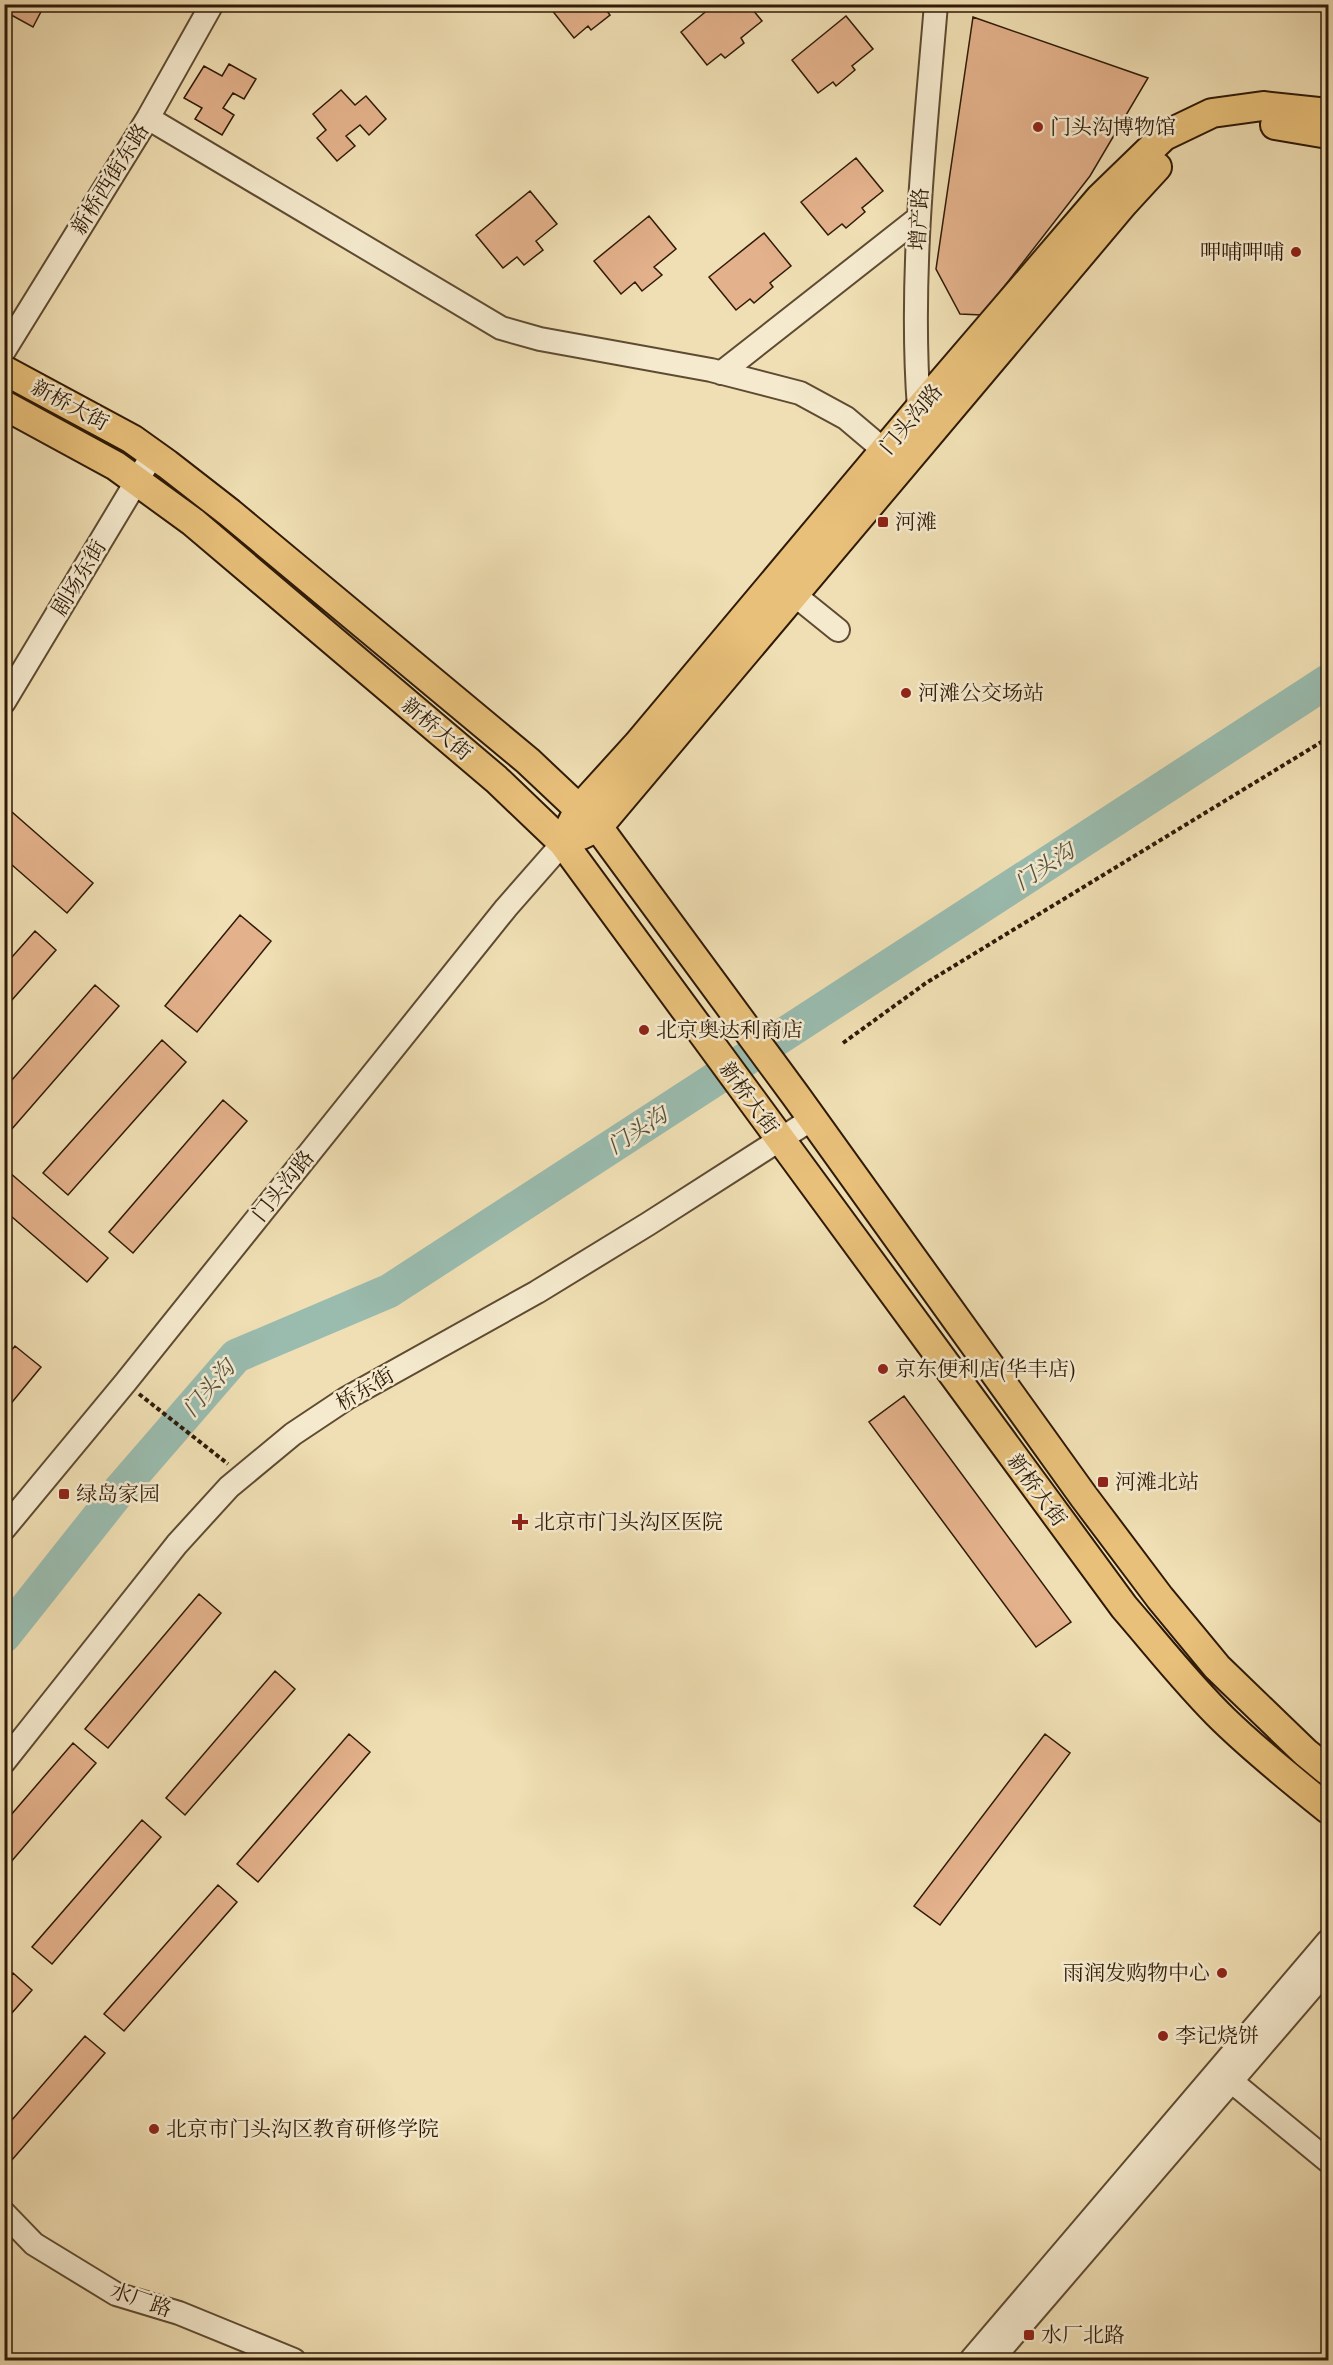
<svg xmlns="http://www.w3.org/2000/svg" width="1333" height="2365" font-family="Vollkorn,'Noto Serif SC',serif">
<rect width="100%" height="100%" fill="#f0dfb4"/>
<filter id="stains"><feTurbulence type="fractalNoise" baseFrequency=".00333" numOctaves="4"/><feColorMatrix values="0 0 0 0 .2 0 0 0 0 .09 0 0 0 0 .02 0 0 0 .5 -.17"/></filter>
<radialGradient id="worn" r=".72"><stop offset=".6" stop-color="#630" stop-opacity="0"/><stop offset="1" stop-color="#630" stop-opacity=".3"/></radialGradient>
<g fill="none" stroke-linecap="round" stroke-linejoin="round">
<!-- river -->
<path stroke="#9abcaf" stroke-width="34" d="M4,1636l115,-145 117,-135 153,-65 939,-610"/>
</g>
<!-- building -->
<path fill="#e3b18b" stroke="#2f1a07" stroke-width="1.5" d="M5,4h40l-12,23 -29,-16z
M547,4h68l-8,7 3,4 -19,15 -3,-4 -14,12z
M715,4h33l14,17 -21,17 3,5 -19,15 -4,-4 -14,11 -26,-33z
M846,16l27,33 -21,17 3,4 -19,16 -3,-4 -15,11 -26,-33z
M973,17l175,61 -58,98 -108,139 -22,-1 -24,-45z
M229,64l27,15 -12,20 -11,-6 -10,15 11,7 -12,20 -27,-16 7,-11 -18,-10 20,-32 18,10z
M341,90l14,15 11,-9 20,23 -17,16 -9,-10 -14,11 9,10 -18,15 -20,-23 9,-8 -13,-16z
M856,158l27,33 -21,17 3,4 -19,16 -4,-4 -14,11 -27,-33z
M530,191l27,33 -21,17 7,9 -19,15 -7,-8 -14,11 -27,-33z
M649,216l27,33 -22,18 8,8 -20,16 -7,-9 -14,12 -27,-33z
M764,233l27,33 -21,17 3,4 -19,16 -4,-4 -14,11 -27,-33z
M4,805l89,78 -26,30 -63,-55z
M240,915l31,26 -74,91 -32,-26z
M35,931l21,19 -52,59v-43z
M95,985l24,21 -115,132v-49z
M162,1040l24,22 -118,133 -25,-22z
M223,1100l24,21 -114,132 -24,-21z
M9,1172l99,86 -21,24 -83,-72v-33z
M15,1346l26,21 -37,45v-53z
M904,1396l167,226 -35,25 -167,-225z
M199,1594l22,19 -113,135 -23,-19z
M275,1671l20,18 -110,126 -19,-17z
M349,1734l21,18 -112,130 -21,-18z
M1045,1734l25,19 -130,172 -26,-19z
M73,1743l23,20 -92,107v-47z
M142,1820l19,17 -109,127 -20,-17z
M218,1885l19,17 -113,129 -20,-17z
M13,1973l19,17 -28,32v-39z
M85,2036l20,17 -101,116v-40z"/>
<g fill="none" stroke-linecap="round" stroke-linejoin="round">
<defs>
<path id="minor" d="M148,118l353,210 39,11 171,31 89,23 46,25 39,33
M4,351l144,-233 64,-114
M721,373l196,-154
M927,415l-8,-6c-10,-135 6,-270 17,-405
M781,584l57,46
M4,702l149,-248
M4,1529l121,-146 381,-475 57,-65
M4,1762l173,-218 52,-57 64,-53 54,-36 190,-106 111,-68 164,-105
M1219,2071l109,90
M4,2213l30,31 82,50 63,19 115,47
M1002,2348l326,-379
M971,2360l357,-419"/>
<path id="major" d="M1275,125l53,9
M4,370l128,69 35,25 63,49 298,248 70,66 198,269 288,401 76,101 57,69 88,85 23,19
M4,405l112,61 77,56 303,257 67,64 561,764c33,38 64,78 100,113 33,32 69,61 104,89
M571,825l8,-16 59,-65 281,-335 181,-211 64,-62 48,-23 51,-7 65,7
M581,835l17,-8 525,-623 34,-37"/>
</defs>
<!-- minor casing -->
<use href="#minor" stroke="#5f4b32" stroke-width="26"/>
<!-- major casing -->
<use href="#major" stroke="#2f1a07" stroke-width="32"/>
<!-- path -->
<path stroke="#2f1a07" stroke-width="4" stroke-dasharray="4.5 3" stroke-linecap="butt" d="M843,1043l83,-60 402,-245
M139,1394l89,70"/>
<!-- minor -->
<use href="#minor" stroke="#f5eace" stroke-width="22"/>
<!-- major -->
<use href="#major" stroke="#e8c07a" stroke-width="28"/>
</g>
<!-- markers -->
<g fill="#8f2418" stroke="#f5eace" stroke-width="2">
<circle cx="1038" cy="127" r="6"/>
<circle cx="1296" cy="252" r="6"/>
<rect x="877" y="516" width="12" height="12" rx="3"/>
<circle cx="906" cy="693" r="6"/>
<circle cx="644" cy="1030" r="6"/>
<circle cx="883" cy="1369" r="6"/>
<rect x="1097" y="1476" width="12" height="12" rx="3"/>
<rect x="58" y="1488" width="12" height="12" rx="3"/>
<path d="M517 1513h6v6h6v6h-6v6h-6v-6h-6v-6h6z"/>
<circle cx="1222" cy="1973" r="6"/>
<circle cx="1163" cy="2036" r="6"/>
<circle cx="154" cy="2129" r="6"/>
<rect x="1023" y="2329" width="12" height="12" rx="3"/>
</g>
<g text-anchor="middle" stroke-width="5" stroke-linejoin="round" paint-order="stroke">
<!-- poi labels -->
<g font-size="21" fill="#2f1a07" stroke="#f5eace" text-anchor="start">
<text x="1050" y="134">门头沟博物馆</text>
<text x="1284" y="259" text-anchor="end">呷哺呷哺</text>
<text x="895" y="529">河滩</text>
<text x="918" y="700">河滩公交场站</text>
<text x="656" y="1037">北京奥达利商店</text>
<text x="895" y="1376">京东便利店(华丰店)</text>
<text x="1115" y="1489">河滩北站</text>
<text x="76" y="1501">绿岛家园</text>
<text x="534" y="1529">北京市门头沟区医院</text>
<text x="1210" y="1980" text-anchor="end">雨润发购物中心</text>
<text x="1175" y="2043">李记烧饼</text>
<text x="166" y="2136">北京市门头沟区教育研修学院</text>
<text x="1041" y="2342">水厂北路</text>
</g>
<!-- street labels -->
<g font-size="21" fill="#2f1a07" stroke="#f5eace">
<text transform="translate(110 179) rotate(-58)" y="7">新桥西街东路</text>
<text transform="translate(919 219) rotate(-87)" y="7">增产路</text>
<text transform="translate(70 405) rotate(28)" y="7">新桥大街</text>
<text transform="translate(911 419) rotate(-50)" y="7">门头沟路</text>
<text transform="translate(79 578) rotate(-59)" y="7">剧场东街</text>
<text transform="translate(437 729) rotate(40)" y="7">新桥大街</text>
<text transform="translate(749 1098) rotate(54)" y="7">新桥大街</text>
<text transform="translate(283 1186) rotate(-51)" y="7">门头沟路</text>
<text transform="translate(365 1389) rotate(-30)" y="7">桥东街</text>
<text transform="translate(1037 1490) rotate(54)" y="7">新桥大街</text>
<text transform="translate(141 2300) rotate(19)" y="7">水厂路</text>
</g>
<!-- water labels -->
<g font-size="22" font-style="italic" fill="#545342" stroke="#f5eace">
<text transform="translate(1044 866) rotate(-33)" y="8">门头沟</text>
<text transform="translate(637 1130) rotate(-33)" y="8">门头沟</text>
<text transform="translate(208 1388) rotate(-49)" y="8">门头沟</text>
</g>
</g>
<!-- margin -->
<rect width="1333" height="2365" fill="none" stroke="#f0dfb4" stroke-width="24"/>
<rect x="6" y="6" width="1321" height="2353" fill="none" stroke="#2f1a07" stroke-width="3"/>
<rect x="12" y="12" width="1309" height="2341" fill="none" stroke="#2f1a07" stroke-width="1.5"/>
<rect width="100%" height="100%" filter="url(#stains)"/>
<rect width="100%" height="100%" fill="url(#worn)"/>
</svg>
